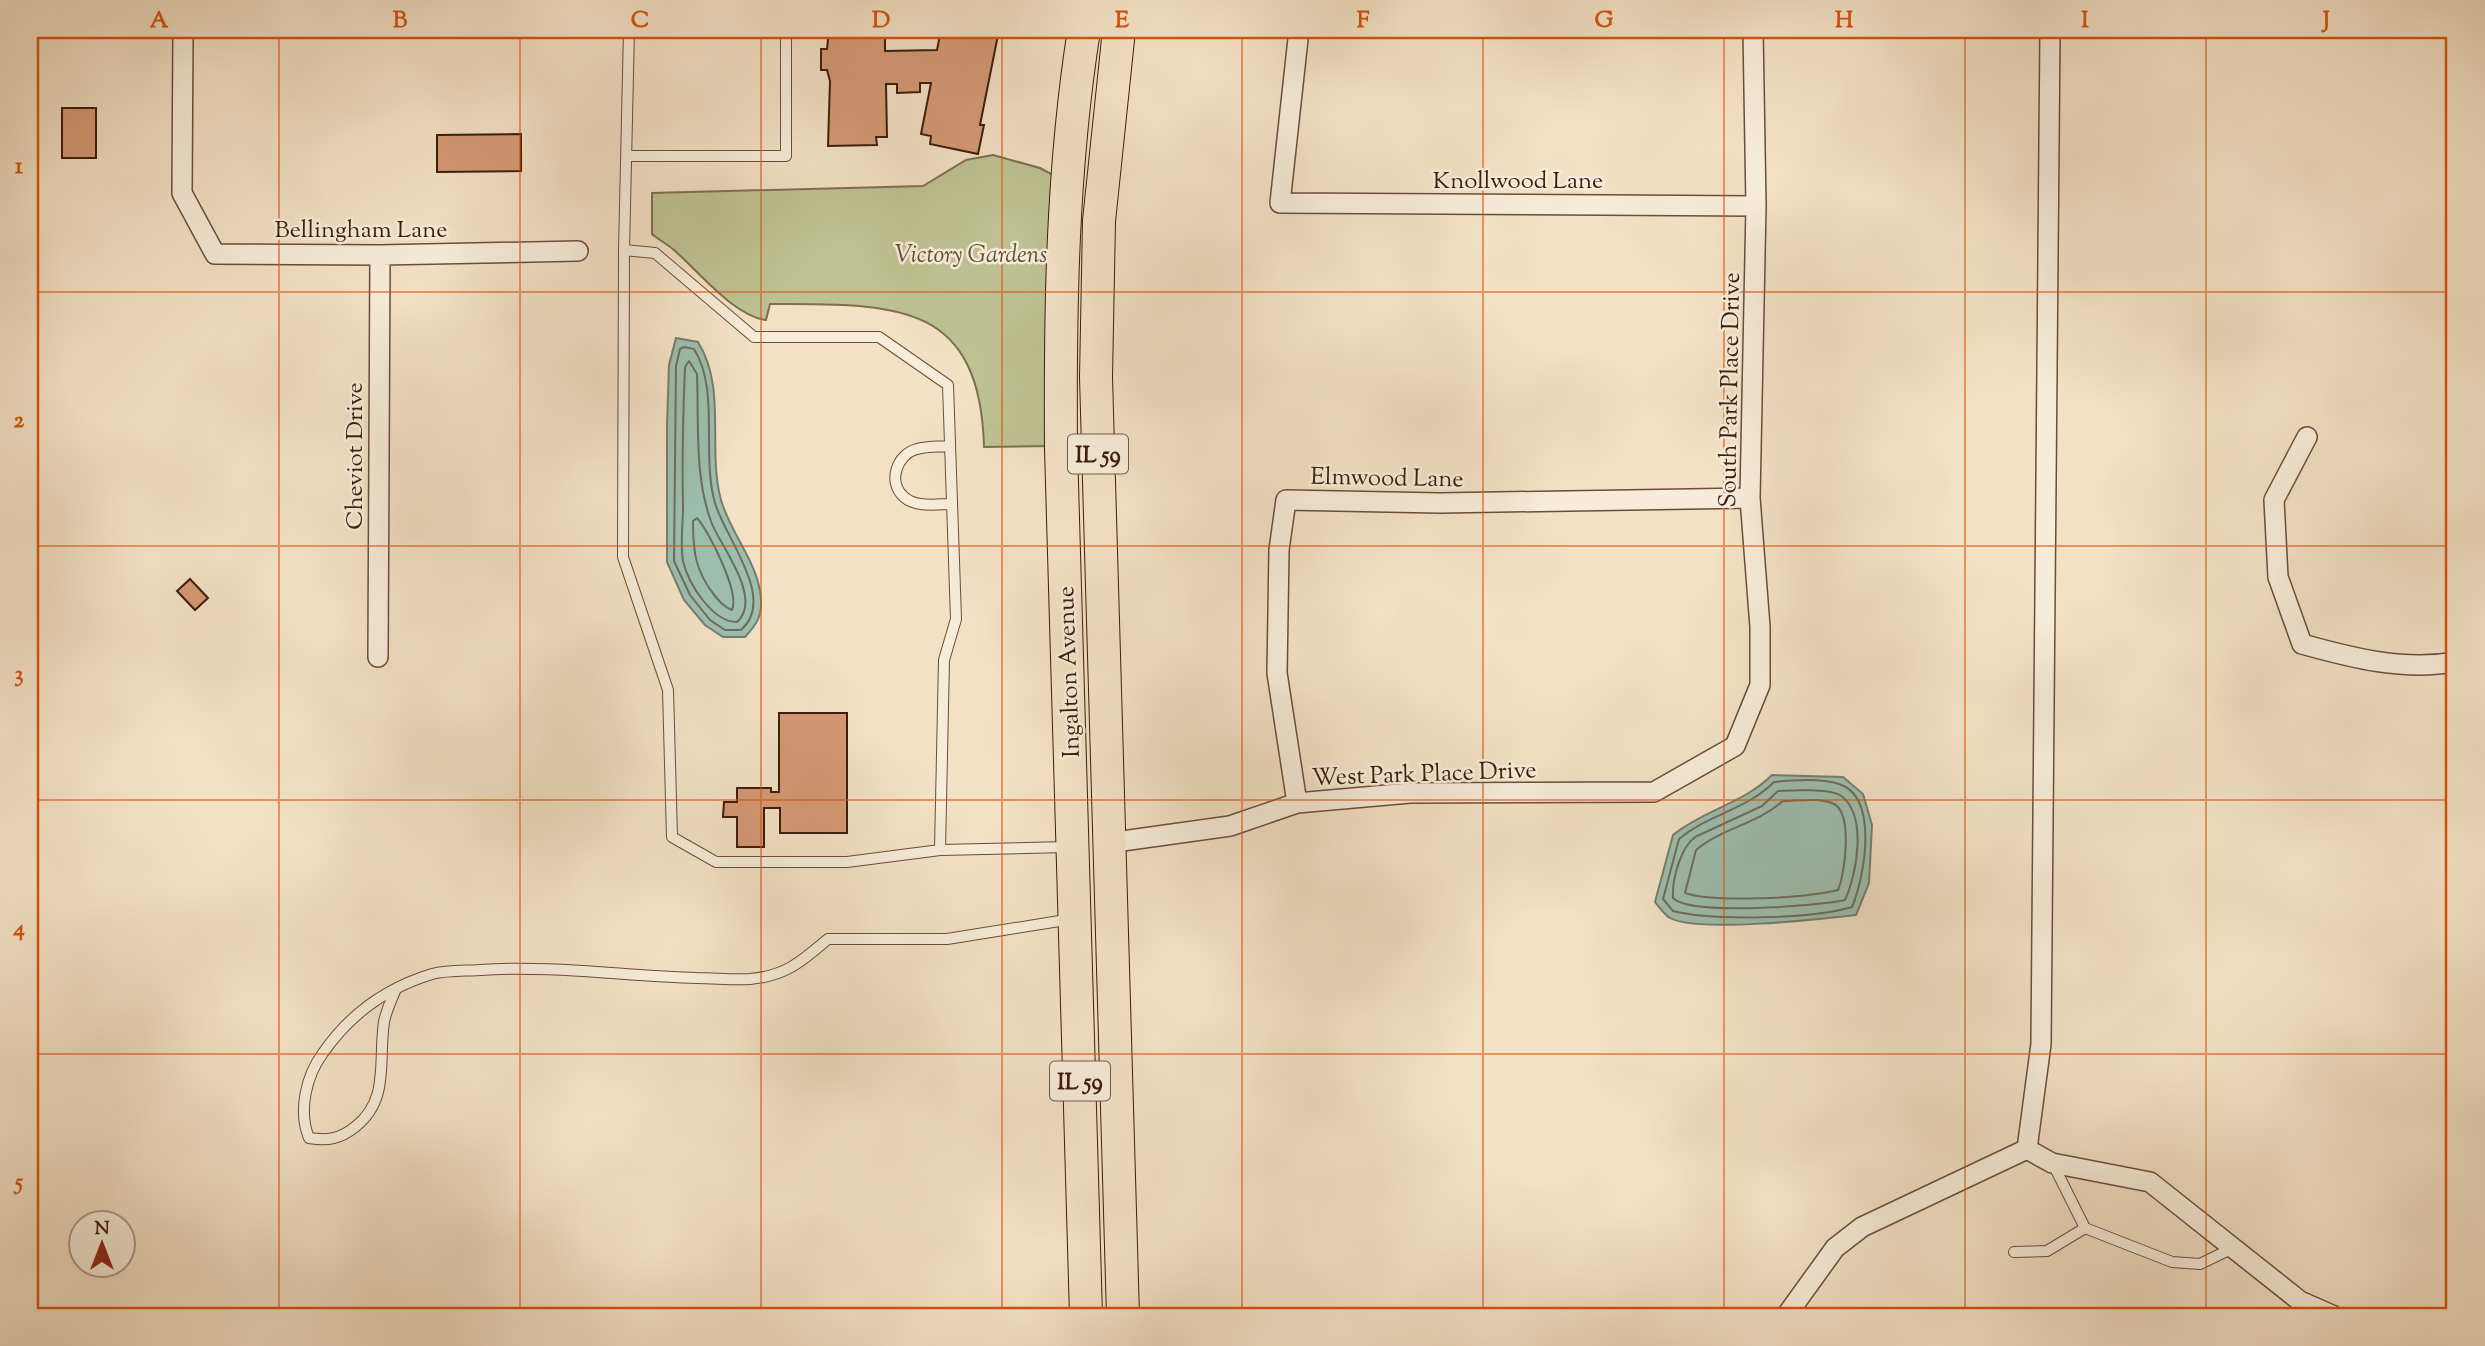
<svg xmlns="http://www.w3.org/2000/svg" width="2485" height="1346" font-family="'Sorts Mill Goudy',serif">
<rect width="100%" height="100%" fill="#f3e1c5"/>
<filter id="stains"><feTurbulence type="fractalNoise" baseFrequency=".00286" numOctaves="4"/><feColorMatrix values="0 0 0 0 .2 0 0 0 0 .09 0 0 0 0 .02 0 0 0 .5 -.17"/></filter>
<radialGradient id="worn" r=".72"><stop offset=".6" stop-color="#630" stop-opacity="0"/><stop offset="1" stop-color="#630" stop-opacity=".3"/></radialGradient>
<!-- green -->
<path fill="#bec292" stroke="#7d6f50" stroke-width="2" d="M993,155l47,13 17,9 -6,269 -67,1c-4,-150 -94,-142 -214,-143l-4,16c-32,-4 -68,-49 -92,-70 -7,-6 -15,-10 -22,-16v-41l271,-7 43,-26z"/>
<!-- water -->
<path fill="#9dbeae" stroke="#767d6e" stroke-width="2" d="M676,338l22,4c29,46 9,106 23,158 10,35 38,63 40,100 1,17 -5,25 -16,37h-22l-18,-12 -21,-25 -17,-38v-136l2,-61z
M1772,775l71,2 20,17 9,31 -3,58 -13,32c-34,4 -159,18 -186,3 -5,-3 -11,-11 -15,-16l18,-67c31,-25 71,-32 99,-60z"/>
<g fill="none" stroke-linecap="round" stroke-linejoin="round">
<!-- shore -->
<path stroke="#6c6d5e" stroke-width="2" d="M684,347l10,2c26,41 7,106 21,154 10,35 62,96 26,127h-16l-15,-10 -20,-25 -16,-34 2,-195 4,-17z
M689,361l8,13c2,48 -3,104 15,150 10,24 51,75 25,98 -25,0 -49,-39 -54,-61 -3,-17 0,-37 0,-54 -1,-47 0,-93 2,-140z
M697,518c12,13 43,75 35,92 -8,-3 -12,-8 -17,-14 -20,-25 -22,-45 -22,-75z
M1774,782c19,-2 47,-4 65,2 41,13 25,95 13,123 -39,12 -140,14 -179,4l-10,-12 16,-60c30,-25 67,-29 95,-57z
M1807,790c10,1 24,0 33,5 28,19 17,79 5,105 -27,6 -155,16 -172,-2 -1,-19 7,-49 22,-61l67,-31 16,-15z
M1783,801c14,0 38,-4 51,3 19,10 11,70 4,86 -32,8 -123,13 -153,3l11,-43c26,-22 61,-26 87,-49z"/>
</g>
<!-- building -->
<path fill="#d49974" stroke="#3c1c0d" stroke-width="2" d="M829,30h56v21l52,-1 4,-20h58l-19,95h4l-6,29 -48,-10 1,-8 -10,-2 10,-51h-11v9l-23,1v-9h-11l1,53h-11l1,8 -49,1 2,-65 -3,-11h-6v-21h6z
M62,108h34v50h-34z
M521,134v37l-84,1v-37z
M190,579l18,19 -13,12 -18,-19z
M779,713h68v120h-67v-25h-16v39h-27v-30h-14l1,-15h13v-14h34v4h8z"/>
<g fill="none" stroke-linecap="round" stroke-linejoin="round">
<defs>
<path id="lane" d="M629,30l-5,220 -1,307 45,133 4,147 44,25h131l93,-12
M626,156h160v-126
M624,250l31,3 99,84h125l69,48 8,234 -12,41 -4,190 127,-3
M950,446c-10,1 -23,0 -33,3 -20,5 -30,33 -13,48 12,11 34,7 48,7
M395,991c-4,10 -9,20 -11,31 -6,39 6,78 -29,105 -15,12 -27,14 -46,11 -11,-27 -3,-62 14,-85 27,-39 63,-65 109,-79 15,-4 33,-3 48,-4 71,-5 145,6 217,8 17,0 36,2 53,1 36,-3 52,-18 78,-40h119l125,-20
M2053,1164l32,64 87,34 28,2 33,-16
M2014,1252l33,-1 38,-23"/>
<path id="street" d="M183,30l-1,163 33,61 165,1 198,-4
M1299,30l-19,173 476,3
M2307,437l-33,63 4,77 24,67c50,14 102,27 153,18
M378,657l2,-402
M1297,803l-20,-130 2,-123 7,-50 154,3 310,-5
M1108,843l122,-17 67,-23 113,-10 244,-1 81,-46 25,-61v-58l-10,-129 6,-292 -3,-176
M2027,1149l14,-105 9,-1014
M1786,1316l49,-68 27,-21 165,-78 25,14 98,19 150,119 34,15"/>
<path id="primary" d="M1084,30c-22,139 -24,279 -23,419l25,867
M1119,30l-20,191 -3,156 27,939"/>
</defs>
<!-- lane casing -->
<use href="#lane" stroke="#6a4d3b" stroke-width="12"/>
<!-- street casing -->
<use href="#street" stroke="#6a4d3b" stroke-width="22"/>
<!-- primary casing -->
<use href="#primary" stroke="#3c1c0d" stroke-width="34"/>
<!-- lane -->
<use href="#lane" stroke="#f7ecd9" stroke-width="10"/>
<!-- street -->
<use href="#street" stroke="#f7ecd9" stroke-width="19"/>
<!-- primary -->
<use href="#primary" stroke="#f3e1c5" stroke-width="32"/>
</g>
<!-- grid -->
<path fill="none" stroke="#d7530c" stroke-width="2" stroke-opacity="0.55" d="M279,30v1286M520,30v1286M761,30v1286M1002,30v1286M1242,30v1286M1483,30v1286M1724,30v1286M1965,30v1286M2206,30v1286M30,292h2425M30,546h2425M30,800h2425M30,1054h2425"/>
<g text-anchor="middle" stroke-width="5" stroke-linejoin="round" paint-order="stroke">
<!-- shield labels -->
<g fill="#f7ecd9" stroke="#745a4a" stroke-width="2">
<rect x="1068" y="434.5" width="60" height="39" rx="5"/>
<rect x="1050" y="1061.5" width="60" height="39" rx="5"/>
</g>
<g font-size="23" font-weight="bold" fill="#3c1c0d">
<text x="1098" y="462">IL 59</text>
<text x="1080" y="1089">IL 59</text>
</g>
<!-- street labels -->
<g font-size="24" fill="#3c1c0d" stroke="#f7ecd9">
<text x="1518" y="188">Knollwood Lane</text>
<text x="361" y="237">Bellingham Lane</text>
<text transform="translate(1729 390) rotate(-89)" y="8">South Park Place Drive</text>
<text transform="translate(354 456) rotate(-90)" y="8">Cheviot Drive</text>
<text transform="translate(1387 477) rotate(1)" y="8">Elmwood Lane</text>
<text transform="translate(1068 672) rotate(-92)" y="8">Ingalton Avenue</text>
<text transform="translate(1424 773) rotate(-2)" y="8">West Park Place Drive</text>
</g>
<!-- park labels -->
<g font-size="24" font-style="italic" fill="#634e35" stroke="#f7ecd9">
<text x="971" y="262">Victory Gardens</text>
</g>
</g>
<!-- margin -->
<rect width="2485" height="1346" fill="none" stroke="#f3e1c5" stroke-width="77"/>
<!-- north arrow -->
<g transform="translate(102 1244)"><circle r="33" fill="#f7ecd9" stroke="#ac9987" stroke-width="2"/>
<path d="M0-5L12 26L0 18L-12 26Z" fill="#8f2418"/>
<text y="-10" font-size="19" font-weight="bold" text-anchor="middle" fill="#3c1c0d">N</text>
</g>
<rect x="38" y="38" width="2408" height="1270" fill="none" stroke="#d7530c" stroke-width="2.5"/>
<g font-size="23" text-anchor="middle" font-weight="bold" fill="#d7530c">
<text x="159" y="27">A</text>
<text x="400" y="27">B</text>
<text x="640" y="27">C</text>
<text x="881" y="27">D</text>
<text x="1122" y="27">E</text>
<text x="1363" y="27">F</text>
<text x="1604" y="27">G</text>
<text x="1844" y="27">H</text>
<text x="2085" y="27">I</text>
<text x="2326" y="27">J</text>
<text x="19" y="173">1</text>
<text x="19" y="427">2</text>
<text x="19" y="681">3</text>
<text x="19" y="935">4</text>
<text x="19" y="1189">5</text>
</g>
<rect width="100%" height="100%" filter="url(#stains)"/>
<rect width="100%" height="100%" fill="url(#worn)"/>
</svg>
